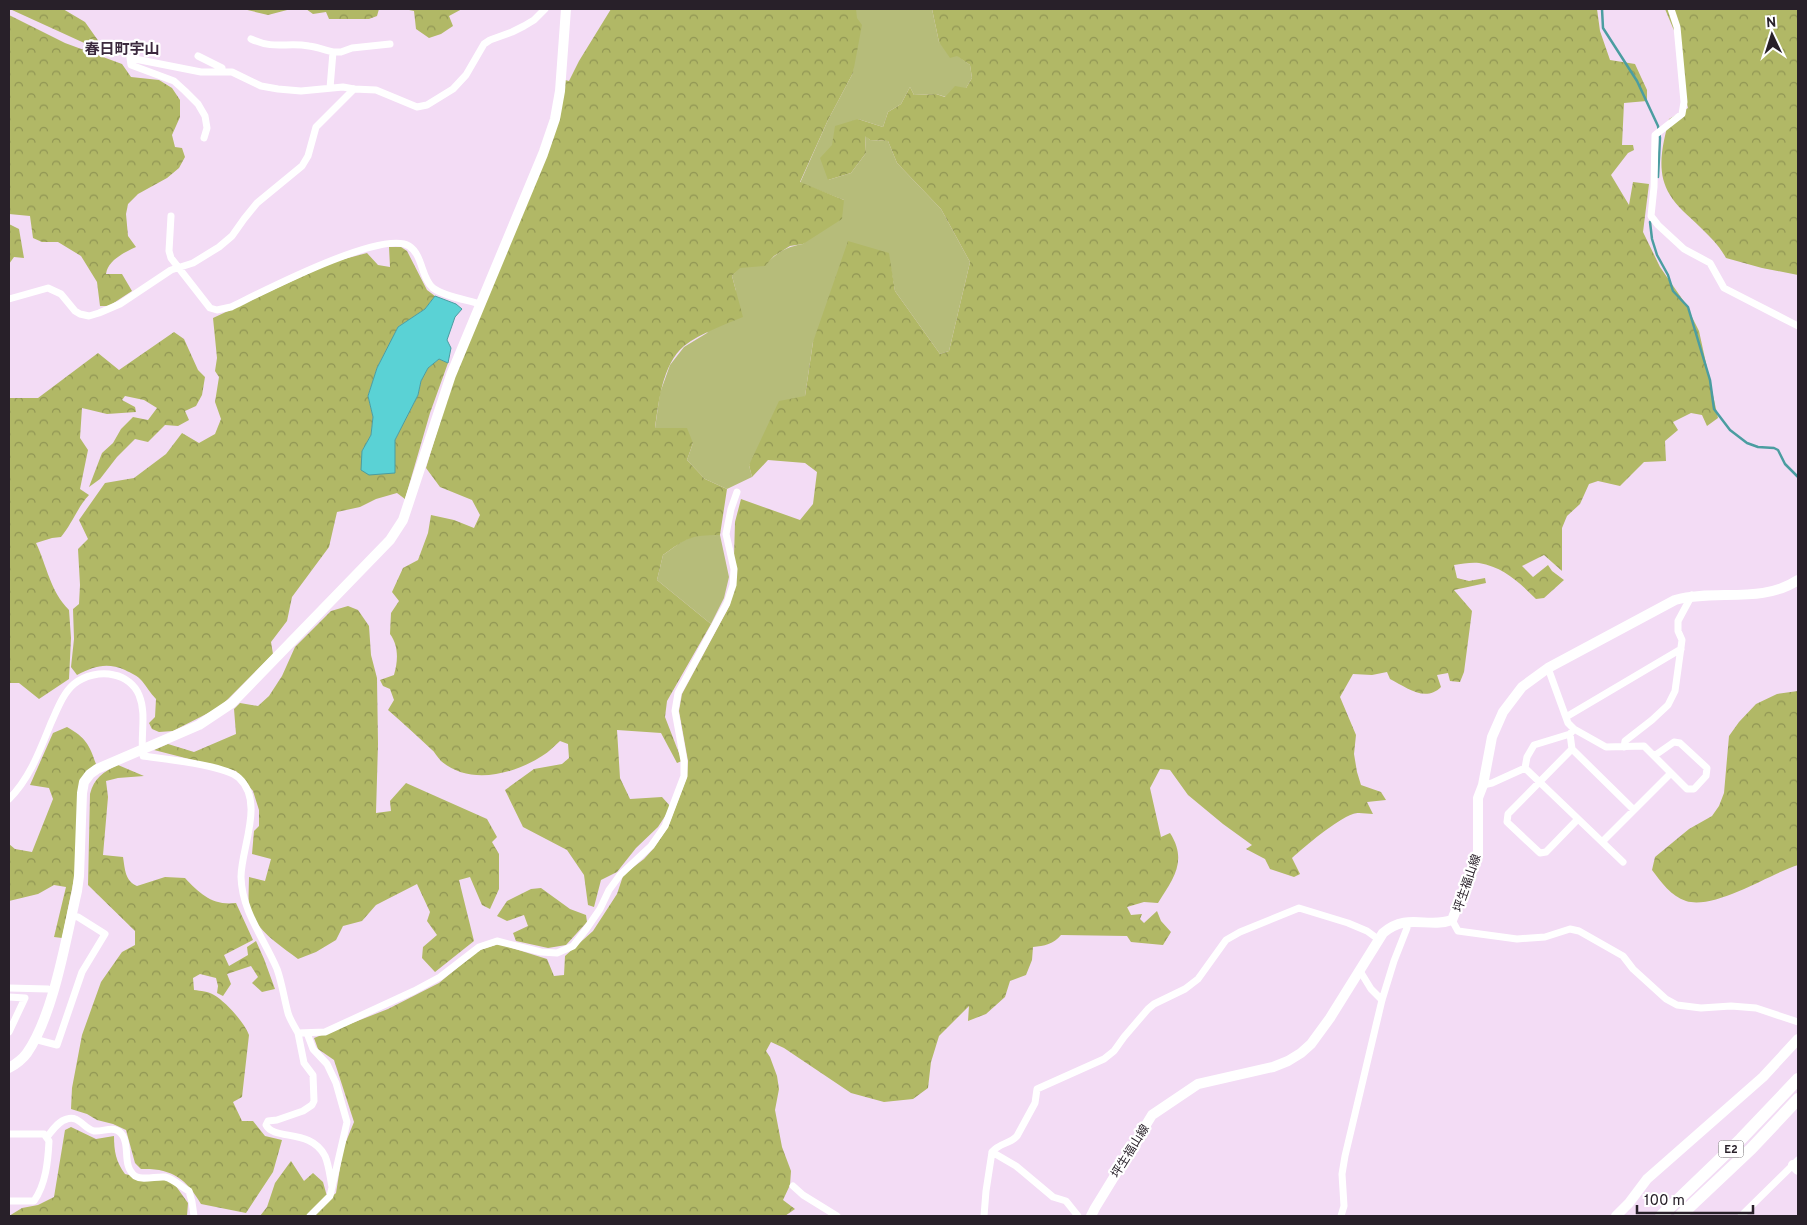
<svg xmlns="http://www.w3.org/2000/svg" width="1807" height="1225" font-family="Overpass,'Noto Sans JP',sans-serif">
<defs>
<pattern id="forest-crowns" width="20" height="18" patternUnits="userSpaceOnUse" patternTransform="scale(1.25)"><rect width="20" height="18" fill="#b1b866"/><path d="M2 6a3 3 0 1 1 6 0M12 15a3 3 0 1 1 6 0" fill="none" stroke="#909554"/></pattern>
</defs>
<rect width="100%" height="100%" fill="#f3dcf5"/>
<!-- grass -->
<path fill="#b6bc7a" d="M856,9h76l7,33 31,23 2,13 -6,10 -20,9 -10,-3 -22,1 -4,-8 -9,17 -13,8 -5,15 -25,-8 -30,61 23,-7 15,-20 -1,-18 5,5 18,1 9,22 44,46 29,53 -21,89 -9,3 -45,-63 -7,-38 -75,89 -8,54 -56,69 3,12 -25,12 -22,-10 -18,-19 6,-17 -38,-15 5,-35 10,-28 14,-18 23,-14 29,-42 -4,-15 8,-9 25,-2c12,-12 20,-18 38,-21l41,-44 -44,-17 28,-63 25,-47z
M698,535h22l9,42 -5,21 -13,26 -54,-44 6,-25 21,-15z"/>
<!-- forest -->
<path fill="url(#forest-crowns)" d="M13,9h50l22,13 17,24 -9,1 -81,-37z
M243,9h48l-23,6z
M306,9h73l-2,7 -8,3h-40l-3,-7 -13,2z
M404,9h58l-13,7 4,10 -12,8 -12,4 -13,-9 -2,-18z
M611,9h245l1,9 5,7 -9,48 -25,47 -28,62 44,18 -2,19 -39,25 -13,2 -16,10 -9,10 -25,2 -8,8 11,41c-19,8 -42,16 -59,29 -22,19 -25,55 -29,82h32l6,15 -6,17 18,19 22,10 -7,46c-30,0 -33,3 -57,20l-6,25 54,44 -44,77 -2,16 17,44 -5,2 -16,-30 -44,-3 3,48 10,21 32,-2 9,10 -13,20 -22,21 -19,24 -16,8 -7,27 -6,-2 -4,-30 -17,-25 -44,-23 -18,-37 29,-21 28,-5 7,-6 -1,-14 -8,-3c-6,5 -11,11 -18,15 -28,18 -72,30 -101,5 -4,-4 -6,-9 -10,-12 -14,-13 -28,-26 -43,-39l6,-10 -4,-11 -7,-3 -3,-6 14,-5c4,-14 5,-29 -4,-41l1,-21 8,-12 -7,-9 11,-24 15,-8 10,-27 3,-18 23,5 20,8 6,-13 -8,-15 -32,-13 -14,-19 28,-92 27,-64 84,-232 4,1 10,-20z
M932,9h665l3,22 10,29 25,4 12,26v11l-23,2 -2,42h11l1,5 -6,3 -17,22 18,30 4,-23 16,2 -6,48 17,35 25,36 14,28 19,87 -11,8 -5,-11 -11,-2 -18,9 5,8 -13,11 1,20 -22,1 -24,24 -22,-5 -9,3 -9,20 -13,12 -5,12v43l-18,-16 -22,11 11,11 15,-12 4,6 12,9 -20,18 -8,1c-17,-17 -33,-32 -57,-36 -8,-1 -17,1 -25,2l3,13 12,3 16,-3 1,5 -32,7 18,21 -8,61 -4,10 -10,-1 -2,-8 -11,2 4,12c-16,16 -35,0 -51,-8l-3,-7 -15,3 -19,-1 -13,23 16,38 -2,19 3,18 4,13 20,7 5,8 -19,2 6,12c-6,0 -15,-2 -20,0 -17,6 -48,32 -61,44l8,16 -6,3 -24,-8 -5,-10 -19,-10 6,-4 -29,-21 -35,-29 -18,-25 -10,-1 -10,19 11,49 9,-4c18,28 3,46 -12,70l-14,-1 -17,5 4,8 11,-1 -2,5 4,4 13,-12 4,10 10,11 -8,13 -32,-3 -4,-6 -66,-1c-7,9 -17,11 -28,12l-1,13 -6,15 -16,6 -5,16 -19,17 -18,7 1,-15 -30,30 -8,26 -3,26 -15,11 -29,3 -33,-9 -67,-45 -13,-6 -5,9 4,6 7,19 2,13 -4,21 7,37 9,24 -1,14 -7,15 12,9 -10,7h-525l7,-9 8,-24 16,-22 13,20 9,-8 10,9 5,18 8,-7 7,-44 11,-27 -20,-62 -16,-11 -4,-11 74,-29 51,-26 40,-33 20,-6 48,15 7,17 10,-1 1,-19 28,-25 24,-37 6,-18 4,-4 17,-13 10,-11 14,-21 19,-50 1,-16 -9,-50 3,-17 48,-89 4,-48 1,-35 6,-23 59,21 13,-16 4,-32 -12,-9 -37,-3 -16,17 -3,-12 30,-64 26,-5 8,-54 35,-101 41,12 6,38 45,63 9,-3 21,-89 -29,-53 -44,-46 -9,-22 -18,-1 -5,-4 1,17 -15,20 -23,7 -8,-22 12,-13 3,-19 23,-7 25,8 5,-15 13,-8 9,-17 4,8 22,-1 9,3 10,-11 11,2 6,-10 -2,-13 -13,-9 -7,2 -11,-16z
M1665,9h133v266l-36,-7 -36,-10c-7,-13 -17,-22 -27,-32 -10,-10 -23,-20 -29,-31 -15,-24 -7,-51 -1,-76l19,-11 -4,-17 -6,-51z
M9,15l56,28 57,21 9,13 28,3 13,8 8,12v17l-8,18 3,12 7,1 3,9 -6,11 -12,10 -29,16 -10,10 -2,10 2,22 8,11c-11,5 -28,13 -30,27h16l10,17 -23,15h-9l-3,-24 -16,-26 -23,-14h-16l-9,-4 -3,-22 -21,-2z
M9,224l10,5 5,29 -10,-1 -5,7z
M389,247h12l6,4 20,39 8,6 -10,13 -27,18 -21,41 -9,28 5,21 -2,18 -9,16 33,22v-33l23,-45 3,-14 7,-13 11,-9 9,4 -18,50 -25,86 -8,-6 -21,6 -16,8 -23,5 -8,35 -37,50 -5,24 -16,21 2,12 -53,53 -47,24 -14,1 -7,-3 -3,-6 6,-6 1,-18c-6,-6 -9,-12 -14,-18 -4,-5 -11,-8 -17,-11 -18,-8 -31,-4 -48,5l-6,-8 3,-28 -1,-30 6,-5 1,-19 -2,-36 10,-10 -9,-19 26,-37 29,-5 32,-24 16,-21 17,10 16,-9 6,-15 -6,-17 4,-25 -4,-6 2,-13 -4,-40 120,-56 34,-9 11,12 12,2z
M174,332l10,7 14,31 7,7 -3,18 -6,11 -11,5 4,9 -11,6 -13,-1 -17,17 -13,-3 -18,18 -17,22 -11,8 13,-34 11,-10 8,-14 12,-12 15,3 9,-12 -13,-8 -19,-4 -3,4 13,7 1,5 -29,2 -25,-6 -2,30 8,12 -8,39 9,6c-12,13 -17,29 -28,42l-9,1 -16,5c11,23 14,48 33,67l2,28 -2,41 -30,20 -20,-16h-10v-285h29l60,-45 21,17z
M348,606l10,4 11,16 2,29 6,23 1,66 -2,69 15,-2 -1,-10 16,-18 81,36 10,18 -5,5 7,12v35l-9,20 -8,-4 -12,-28 -11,3 15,61 -39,31 -13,-14 1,-11 14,-12 -10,-14 3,-9 -13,-28 -41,21 -14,16 -19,5 -7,14 -20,12 -18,7c-18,-14 -45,-30 -49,-54 -1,-9 0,-19 0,-28l16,4 6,-22 -19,-5 2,-23 5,-5v-16l-6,-19 -17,-20 -82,-21 14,-6 26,8 42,-18 -2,-25 6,-6 18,3 11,-10 13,-20 13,-29 36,-36z
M1798,691v174c-29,9 -83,45 -112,36 -15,-5 -25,-19 -34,-31l3,-13 34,-28 23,-13 7,-10 5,-13 5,-57 10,-14 17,-18 21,-10z
M67,727c19,11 22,17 29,37l-12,10 -9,100 -13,64 -8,-1 12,-50 -12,-2 -16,9 -29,7v-57l6,5 17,3 21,-53 -4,-11 -19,-3 23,-52z
M118,765l26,11 -26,2 -12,3 2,16 -5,58 20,2c2,12 2,24 14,29l28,-9 20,1c15,16 28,28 51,25l17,37 -29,15 5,11 19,-11 -1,-8 9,-6 8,18 11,30 -13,3 -10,-9 6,-6 -7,-11 -24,8 4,10 -8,12 -6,-3 1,-7 -2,-8 -16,-4 -7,4 1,12c7,1 14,1 20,5 12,7 30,27 35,40l-7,62 -9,5 9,19h11l12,15 17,4 -9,32 -27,41 -45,-9c-15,-26 -30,-36 -60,-35l-6,-6 -9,-33 -13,-6 -16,-4 -10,-6 -16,-5 1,-21 10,-53 19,-53 21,-30 13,-7v-14l-47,-46 2,-91c4,-16 13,-22 28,-29z
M541,888l29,21 16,6 1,7 -21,23 -18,3 -32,-7 -3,-8 15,-7 -4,-11 -17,6 -10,-5 10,-15 24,-12z
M71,1127l25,12 18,-3c0,15 2,26 11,38l16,4 23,1 9,3 15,21 -1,13h-178l13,-8 16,-3 16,-8 11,-67z"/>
<!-- water -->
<path fill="#5ad2d5" stroke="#4b9da1" d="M435,296l21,8 6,5 -7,8 -8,23 4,8 -3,15 -9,-4 -11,9 -7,13 -3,14 -23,45v33l-26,2 -8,-5 1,-19 9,-16 2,-18 -5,-21 9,-28 21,-41 27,-18z"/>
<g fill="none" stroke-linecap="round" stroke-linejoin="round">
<!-- stream -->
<path stroke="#4b9da1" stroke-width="2.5" d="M1602,9l1,19 34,53 21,45 2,12 -2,39
M1650,222l2,17 5,16 11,20 5,16 15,16 22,73 4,29 16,21 17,13 11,4 16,1 4,2 7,14 13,13"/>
<!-- street -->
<path stroke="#fff" stroke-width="7" d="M1671,9l6,18 7,75 -2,12 -27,21 -1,52 -3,29 7,9 26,24 26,14 14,25 74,38
M251,39c24,11 35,3 58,7 8,1 16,4 24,6
M198,56l24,12 -1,3
M330,88l3,-36h8l11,-4 38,-4
M204,138l3,-10 -2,-12 -7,-12 -13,-13 -11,-10 -43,-16 -1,-7 71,14h31l29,14 17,3 23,2 42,-4 11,2 22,1 41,17 10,-2 26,-16 13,-14 18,-31 6,-4 22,-8 12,-6 10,-6 11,-11
M171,216l-2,35 2,7 39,50 7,2 14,-3c29,-14 151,-78 178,-61 14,9 12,32 24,42 10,8 34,12 47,16
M9,299l39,-11 13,6 14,17 5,3 9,2 10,-3 21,-9 51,-34 22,-7 26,-16 13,-11 12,-17 13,-16 45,-37 6,-10 8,-29 38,-38
M1548,668l20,55 6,6 32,18 38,-1 43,43h7l12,-13 1,-8 -27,-25 -6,-1 -20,14
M1566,717l115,-68
M1570,734l2,15 62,61
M1624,747l1,-6 27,-21 16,-15 7,-14 7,-51 -4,-9v-10l14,-26
M1572,749l-64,65 -1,8 33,31 6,-1 32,-33
M1525,768l98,94
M1483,785l9,-2 33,-15 2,-11 7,-12 36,-11 4,-5
M9,799c21,-21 31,-49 42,-76 6,-13 12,-30 23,-39 11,-9 27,-12 40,-9 11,2 21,10 25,20 8,19 1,41 4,61 21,3 82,9 96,22 26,24 2,70 2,99 1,35 23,61 36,92 5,14 7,29 11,44 2,7 7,14 10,20l27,-1 89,-41 26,-14 39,-30 18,-6 44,11 16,1 16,-7 14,-18 13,-19 9,-19 11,-15 31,-29 14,-20 19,-50v-15l-9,-50 3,-18 49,-90 6,-18 1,-16 -8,-35 5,-25 6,-17
M1603,841l67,-67
M1452,920l6,11 59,8 28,-2 25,-8 9,2 44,25 10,13 33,30 11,6 24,3 30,-2 25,2 42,14
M1360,971l11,18 11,11
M9,988l39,1 5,2
M9,997l16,1 -16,34
M298,1033l6,30 9,12 1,26 -2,4 -9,6 -26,9 -9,1 -2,4c8,16 45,3 59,31 4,9 5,21 7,31
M307,1033l6,16 14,15 9,19 11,39 -17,74 -20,20
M34,1039l23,6 25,-73 23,-38 -27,-17 -7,-1
M9,1134h35l5,7c-1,20 -3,43 -15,60h-25
M47,1137c5,-6 11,-16 20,-18 12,-4 17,10 27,12 11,1 21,-7 29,5 7,11 -1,30 12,40 8,5 21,0 30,1 9,2 16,10 24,14l3,11 2,14
M992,1152l24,14 37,31 13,4 12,15
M793,1186l10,9 34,21
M984,1216l2,-25 6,-39c7,-9 18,-8 25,-16l18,-33 2,-14 67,-30 10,-8 10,-14 24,-28 6,-5 31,-15 13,-10 28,-39 14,-8 59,-24 49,15 19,8 11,8
M1341,1216l3,-10 -2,-32 3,-18 37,-156 12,-39 13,-33v-6
M1741,1216l57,-56"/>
<!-- secondary -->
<path stroke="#fff" stroke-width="10" d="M9,1068c7,-4 13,-8 18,-15 27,-39 39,-115 50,-162l2,-15 3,-83 2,-11 6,-8 7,-5 102,-44 33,-22 158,-163 13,-20 48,-145 92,-221 12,-35 5,-28 6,-82
M1793,1165l5,5
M1091,1216l4,-8 57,-93 46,-31 75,-17 15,-6 13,-8 10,-9 19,-26 53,-85c25,-21 44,-4 69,-13l26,-64v-58l5,-13 9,-48 11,-25 19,-25 26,-19 127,-68c40,-11 87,4 123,-20
M1616,1216l13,-13 18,-24 116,-102 35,-38"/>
<!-- highway -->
<path stroke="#fff" stroke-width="12" d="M1661,1216l80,-77 57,-60
M1680,1216l71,-67 47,-50"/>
</g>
<g text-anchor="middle" stroke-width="4.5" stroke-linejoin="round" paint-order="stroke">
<!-- shield labels -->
<rect fill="#fff" stroke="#686369" stroke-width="1" x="1718.5" y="1140.5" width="25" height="17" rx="4"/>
<g font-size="11" font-weight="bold" fill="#282029">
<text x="1731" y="1153">E2</text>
</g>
<!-- street labels -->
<g font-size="12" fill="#282029" stroke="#fff">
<text transform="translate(1467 883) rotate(-71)" y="4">坪生福山線</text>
<text transform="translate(1130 1151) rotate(-58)" y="4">坪生福山線</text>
</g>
<!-- quarter labels -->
<g font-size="15" font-weight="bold" fill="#3b293d" stroke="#fff">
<text x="122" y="54">春日町宇山</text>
</g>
</g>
<!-- border -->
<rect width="1807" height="1225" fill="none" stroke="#282029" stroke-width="20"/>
<!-- north arrow -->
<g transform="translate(1772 35) rotate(356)" stroke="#ffffff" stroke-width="4" paint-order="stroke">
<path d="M0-4L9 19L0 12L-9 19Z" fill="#282029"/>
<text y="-8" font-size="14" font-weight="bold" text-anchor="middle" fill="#282029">N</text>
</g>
<!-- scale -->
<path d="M1637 1205v8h116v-8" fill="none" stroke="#282029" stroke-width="2.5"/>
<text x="1644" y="1205" font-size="15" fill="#282029" stroke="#ffffff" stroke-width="4" paint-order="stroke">100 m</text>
</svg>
